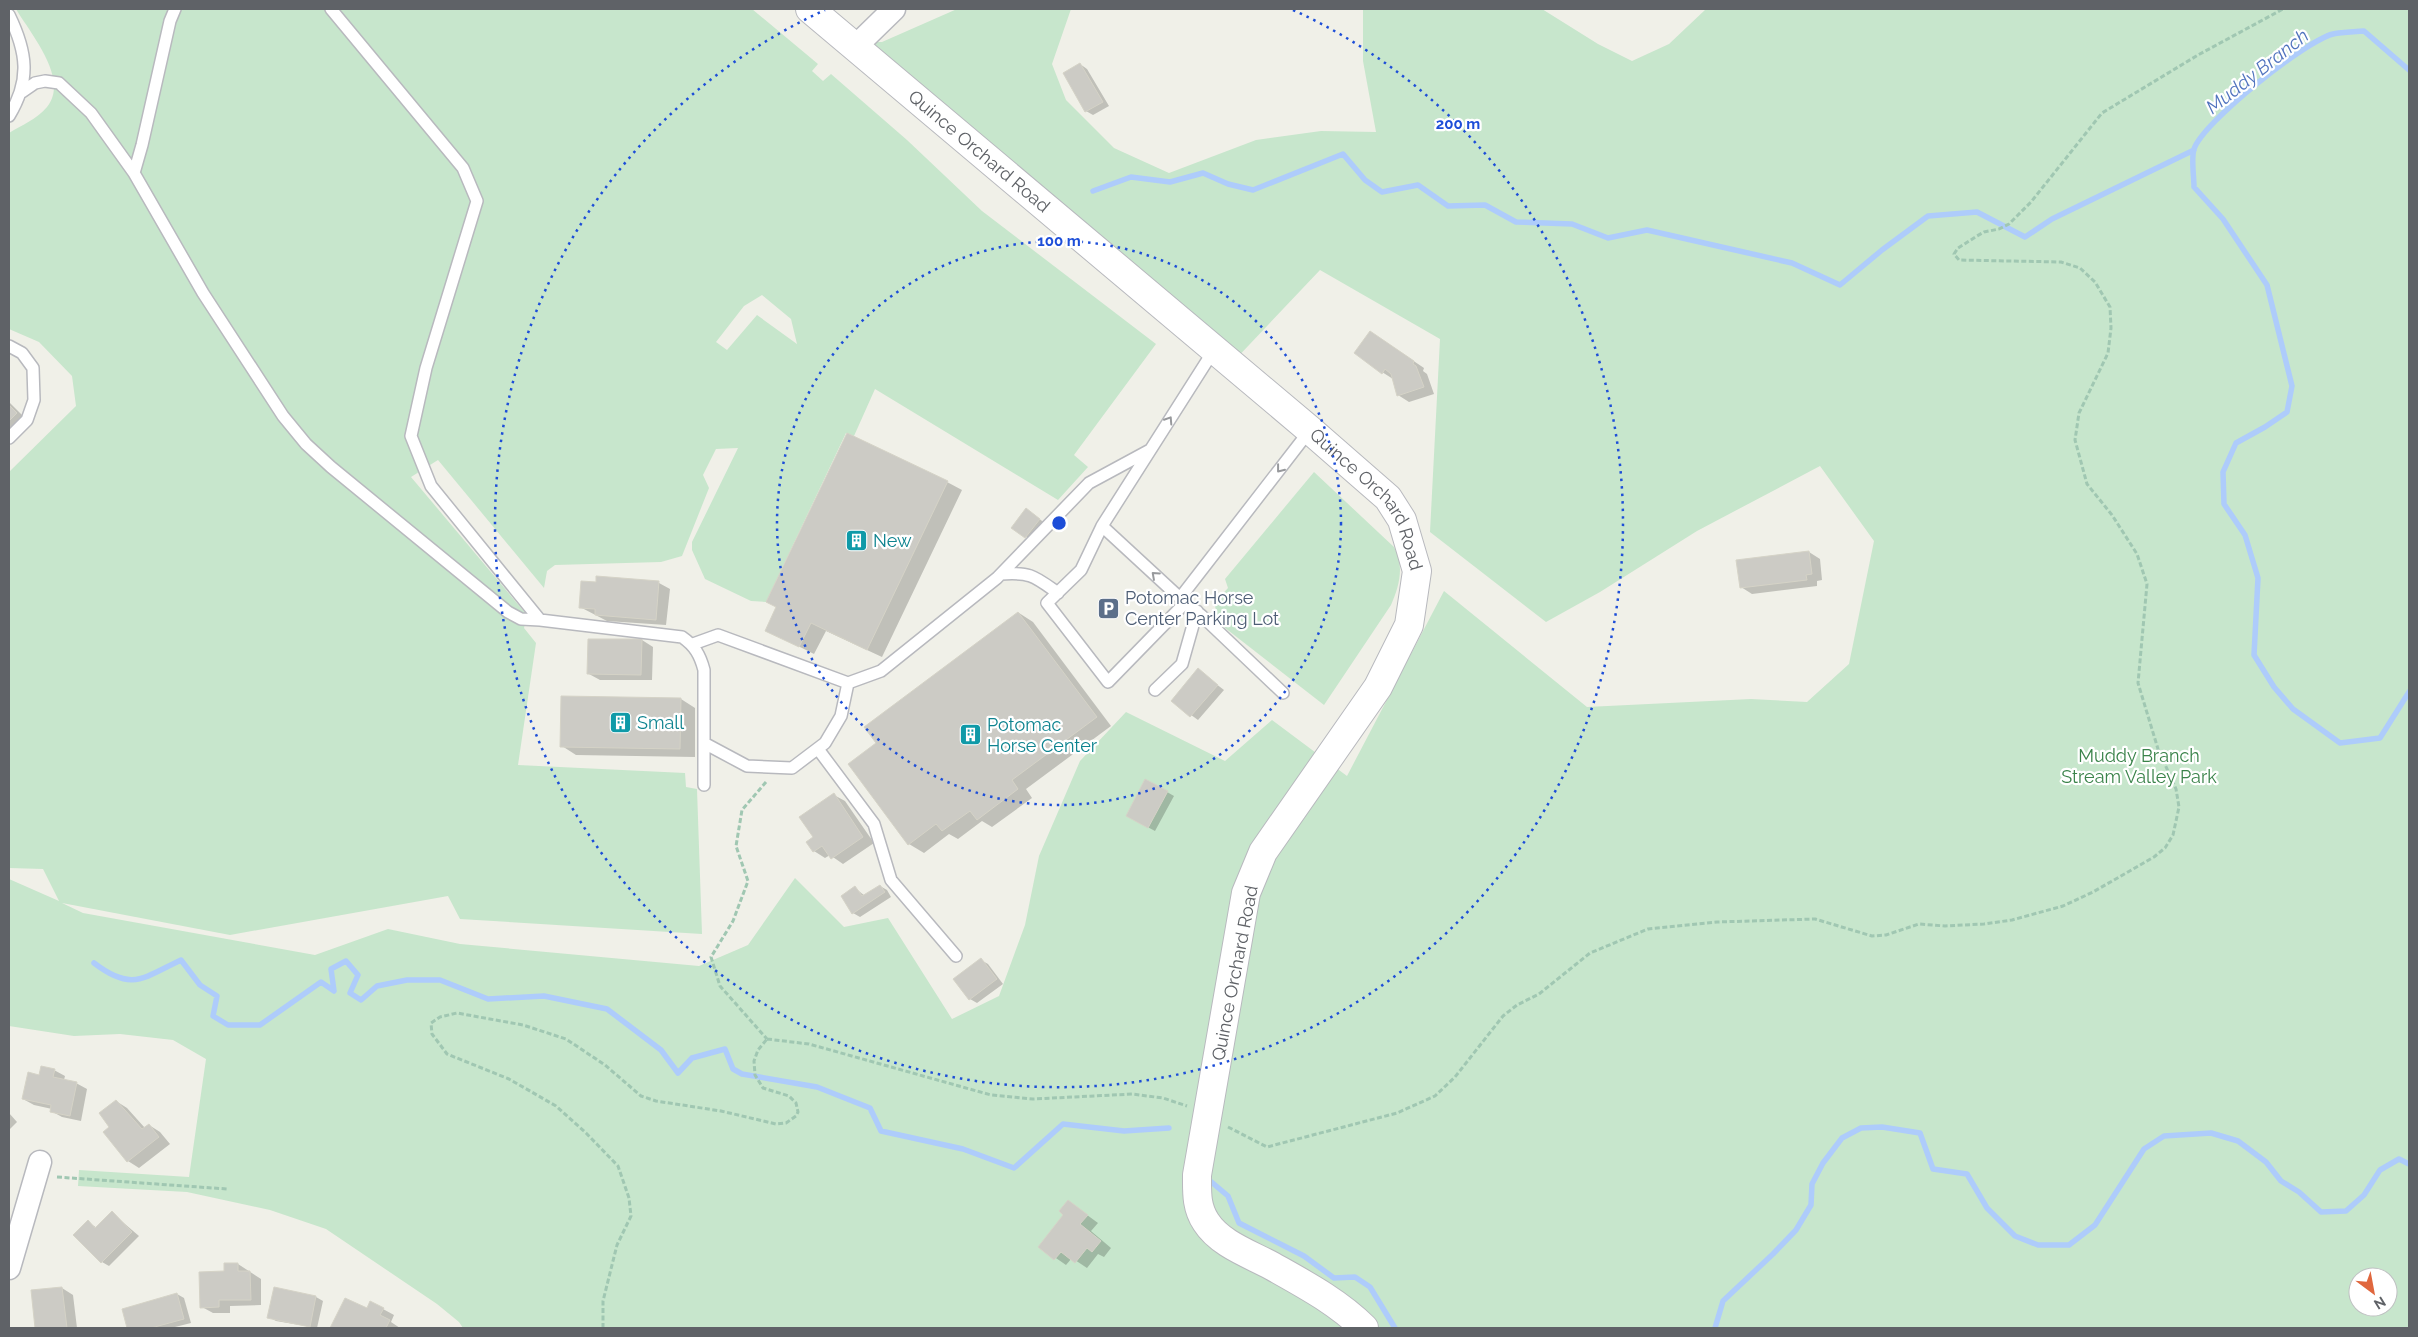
<svg xmlns="http://www.w3.org/2000/svg" width="2418" height="1337" font-family="Raleway,sans-serif">
<rect width="100%" height="100%" fill="#f0f0e8"/>
<!-- green -->
<path fill="#c7e6cc" fill-rule="evenodd" d="M16,9h736l66,55 -6,7 11,10 8,-7 76,66 75,71 174,133 -82,111 14,12 -30,33 -183,-111 -21,47 -8,-3 -80,169 -15,-1 -46,-22 -13,-29v-8l46,-94 -22,1 -13,26 6,13 -27,68 -21,6 -106,3 -8,6 -3,17 -106,-128 -27,17 116,138 -3,13 12,15 -18,122 167,8 1,14 11,2 5,145 -242,-15 -12,-23 -218,39 -168,-32 21,10 232,42 73,-26 72,15 239,22 49,-21 47,-67 49,49 44,-9 64,101 47,-23 26,-71 14,-69 41,-95 46,-49 99,49 47,-41 75,56 97,-185 143,116 164,-8 56,3 42,-38 25,-123 -54,-75 -123,65 -97,61 -54,30 -116,-90 10,-193 -120,-69 -89,94 -383,-322h34l75,-33h114l-19,55 14,36 48,48 55,25 87,-33 65,-9 55,1 -13,-71v-52h179l56,35 34,17 37,-17 37,-35h703v1319h-1946l-4,-6 -22,-18 -111,-75 -56,-19 -83,-18 -109,-6 1,-16 110,7 17,-118 -33,-19 -53,-6 -46,2 -65,-10v-147l50,22 -16,-32 -34,-1v-396l67,-66 -4,-30 -33,-34 -30,-13v-196c13,-8 28,-14 38,-26 23,-28 -17,-74 -31,-98zM762,295l29,24 6,25 -40,-29 -30,35 -11,-8 28,-36zM2358,1277h30v30h-30z
M1314,472l80,75c11,18 5,40 -3,58l-67,100 -104,-81 -6,-21 14,-15 -3,-9z"/>
<!-- shadow -->
<path fill="#0003" d="M1080,64l7,5 22,37 -16,9 -7,-4z
M1381,339l43,29 -1,3 4,3 7,20 -25,8 -11,-7 -5,-16 -11,-7z
M9,402l18,18 -18,18z
M947,482l15,8 -80,167 -56,-26 -12,23 -48,-24z
M1033,514l13,10 -13,17 -20,-13z
M1809,552l11,7 2,21 -5,1v5l-65,8 -11,-7z
M659,583l11,6 -4,36 -59,-4 -27,-14z
M1019,613l14,9 78,104 -85,63 6,9 -40,29 -10,-6 -24,18 -9,-5 -25,19 -15,-9 -31,-101z
M642,640l11,7 -1,33h-52l-11,-6z
M1198,670l26,20 -26,30 -26,-19z
M681,699l14,9v49l-119,-2 -14,-9z
M1167,792l7,4 -19,35 -28,-15z
M834,795l11,6 29,42 -31,21 -13,-9 -5,3 -11,-7 -6,-9 6,-4z
M880,886l7,4 4,7 -31,20 -7,-4 2,-25 10,8z
M981,960l7,4 15,20 -26,19 -7,-4 -15,-20z
M54,1070l11,6 -1,4 12,3 11,6 -6,32 -19,-4 -11,-6 1,-2 -18,-4 -11,-6z
M116,1101l11,7 18,20 4,-3 11,7 10,12 -31,24 -11,-7 -23,-29 6,-5z
M9,1113l8,9 -8,8z
M1068,1201l30,22 -7,8 20,17 -7,9 -6,-3 -11,14 -15,-10 -6,7 -26,-18 25,-33z
M112,1213l27,23 -30,30 -7,-4 -14,-40 9,6z
M238,1264l23,15v26l-31,1v7h-17l-11,-6 24,-35z
M62,1288l11,7 4,33h-40l-4,-36z
M275,1288l41,9 7,4 -6,27 -41,-7 -7,-4z
M177,1294l7,4 7,25 -20,5h-42l-6,-19z
M345,1300l23,10 15,-1 11,6 -3,7 9,6h-68z"/>
<g fill="none" stroke-linecap="round" stroke-linejoin="round">
<!-- stream -->
<path stroke="#aeccfb" stroke-width="5.5" d="M2409,70l-45,-39c-10,1 -21,1 -31,3 -28,7 -130,88 -139,115 -3,10 0,27 0,38l29,32 44,66 25,101 -5,26 -22,15 -29,16 -13,29 1,32 21,31 13,43 -4,77 20,32 19,22 47,34 40,-5 29,-46
M1093,191l38,-14 39,5 33,-9 25,11 25,6 90,-36 22,26 17,12 36,-7 30,21 37,-1 31,17 56,2 36,14 39,-8 145,33 48,22 42,-35 46,-34 49,-4 48,25 27,-18 142,-69
M94,963c38,29 49,15 87,-3l19,25 17,11 -4,20 15,9h32l61,-43 13,9 -3,-22 15,-8 12,14 -8,18 11,7 16,-14 30,-6h33l48,19 56,-3 63,13 54,41 17,23 14,-15 33,-9 8,20 9,5 75,13 53,21 11,23 82,18 51,19 49,-44 61,7 45,-3
M1209,1180l19,16 11,27 65,33 30,22 21,-1 15,10 25,41
M1715,1328l8,-27 50,-47 23,-24 15,-25 1,-21 11,-21 19,-25 19,-10 21,-1 38,6 13,36 34,5 20,34 28,28 23,9h31l26,-20 49,-76 20,-13 47,-3 27,8 28,21 15,19 18,11 22,20 25,-1 18,-16 16,-25 19,-11 10,5"/>
</g>
<!-- building -->
<path fill="#cccbc5" stroke="#d5d3c7" d="M1080,63l23,39 -18,10 -22,-39z
M1370,331l44,30 -1,3 3,2 8,21 -27,9 -6,-22 -6,-5 -3,5 -28,-21z
M9,405l8,8 -8,8z
M847,433l101,48 -81,169 -56,-27 -12,24 -34,-16 11,-24 -10,-5z
M1026,508l14,11 -15,19 -14,-10z
M1809,551l3,23 -6,1 1,5 -67,8 -4,-28z
M596,576l63,5 -3,39 -61,-5v-6l-16,-1 2,-27 15,1z
M1018,612l79,105 -85,63 6,9 -41,31 -7,-9 -28,20 -6,-7 -28,21 -60,-81 28,-21 -12,-16z
M588,639h54l-1,36 -54,-1z
M1198,668l20,17 -28,32 -19,-16z
M561,696l120,2 -1,51 -120,-2z
M1145,779l23,12 -20,37 -22,-12z
M834,793l29,44 -32,22 -9,-13 -9,6 -7,-10 7,-5 -14,-20z
M880,885l5,7 -33,22 -11,-18 14,-10 7,10z
M981,958l16,21 -28,21 -16,-21z
M41,1066l14,3 -2,8 24,5 -7,34 -20,-4 1,-7 -29,-6 6,-27 11,3z
M116,1100l26,29 7,-5 10,13 -32,25 -24,-30 6,-5 -10,-14z
M1068,1200l20,15 -8,9 21,17 -9,11 -5,-4 -12,15 -14,-11 -7,8 -16,-13 25,-32 -4,-4z
M112,1211l20,21 -31,31 -28,-28 15,-15 7,8z
M224,1263h14v8h12l1,29h-32v7l-19,1 -1,-36 25,-1z
M62,1287l5,41h-32l-4,-38z
M274,1287l42,9 -6,31 -43,-9z
M177,1293l7,26 -33,9h-24l-5,-19z
M345,1298l22,10 3,-7 14,7 -4,7 10,5 -4,8h-56z"/>
<g fill="none" stroke-linecap="round" stroke-linejoin="round">
<defs>
<path id="service" d="M331,9l132,159 14,33 -51,167 -15,68 20,50 109,134 142,17c13,9 18,18 22,33v115
M9,15c18,37 22,65 0,101
M22,92l13,-9 10,-2 14,2 32,30 43,60 69,120 80,123 23,28 25,23 177,145 13,7 19,1
M134,173l8,-28 28,-124 5,-12
M9,346l13,7 11,15 1,32 -7,20 -18,18
M1214,350l-112,176 78,72 130,-168
M1102,526l-21,44 -34,33 61,79 78,-80
M1001,574c30,-2 33,2 57,19
M1181,599l21,17 81,77
M693,644l25,-9 130,48 33,-12 116,-93 92,-95 61,-33
M1155,690l27,-26 15,-53
M704,743l43,23 45,2 33,-25 16,-27 7,-33
M818,749l56,75 17,56 65,76"/>
<path id="minor" d="M855,47l39,-38
M9,1268l31,-106"/>
<g id="tertiary">
<path id="s1" d="M810,9l500,421 78,68 14,22 15,51 -8,54 -31,62 -115,165 -17,41 -49,282c0,17 -1,32 9,47 14,22 44,32 66,44 32,18 66,36 92,62"/>
</g>
</defs>
<!-- service casing -->
<use href="#service" stroke="#b8b9be" stroke-width="14"/>
<!-- minor casing -->
<use href="#minor" stroke="#b8b9be" stroke-width="25"/>
<!-- tertiary casing -->
<use href="#tertiary" stroke="#b8b9be" stroke-width="30"/>
<!-- path -->
<path stroke="#a0c7b2" stroke-width="3" stroke-dasharray="5 2.5" stroke-linecap="butt" d="M766,782l-24,28 -6,36 12,35 -15,40 -22,36 9,29 47,53
M767,1039l42,5 182,51 42,4 99,-5 31,4 24,8
M1228,1127l39,20 130,-34 38,-17 20,-19 48,-61 14,-11 22,-11 51,-41 58,-24 69,-7 98,-3 57,17 14,-1 33,-11 26,2 39,-2 28,-4 51,-14 30,-14 61,-35 11,-9 8,-13 6,-28 -3,-18 -18,-40 -20,-66 9,-99 -10,-30 -25,-39 -25,-31 -12,-44 4,-27 29,-60 3,-25 -1,-21 -15,-25 -15,-14 -19,-6 -102,-2 -5,-6 4,-6 19,-12 7,-4 15,-3 10,-5 22,-22 71,-89 96,-58 85,-46
M57,1177l170,12
M603,1328v-27l14,-56 14,-29 -2,-18 -11,-32 -32,-33 -30,-27 -47,-27 -62,-25 -15,-20 -1,-11 9,-6 17,-4 66,12 43,14 39,26 36,31 15,5 65,10 55,13 10,-1 10,-7 2,-4 -2,-9 -7,-7 -26,-8 -8,-13 -1,-14 4,-11 9,-11"/>
<!-- service -->
<use href="#service" stroke="#fff" stroke-width="11"/>
<!-- minor -->
<use href="#minor" stroke="#fff" stroke-width="22"/>
<!-- tertiary -->
<use href="#tertiary" stroke="#fff" stroke-width="28"/>
</g>
<!-- one-way arrows -->
<defs><path id="oneway-chevron" d="M-2-3.5L2.5 0L-2 3.5" fill="none" stroke-width="1.6" stroke-linecap="round" stroke-linejoin="round" transform="scale(1.25)"/></defs>
<g stroke="#97999c">
<use href="#oneway-chevron" transform="translate(1169 420) rotate(-57)"/>
<use href="#oneway-chevron" transform="translate(1280 469) rotate(128)"/>
<use href="#oneway-chevron" transform="translate(1155 575) rotate(-138)"/>
</g>
<!-- distance rings -->
<g fill="none" stroke="#1d4ed8" stroke-width="2.5" stroke-dasharray="2.5 5">
<circle cx="1059" cy="523" r="282"/>
<path d="M1293 10A564 564 0 1 1 825 10"/>
</g>
<!-- icons -->
<defs>
<symbol id="building-square" viewBox="-11 -11 22 22"><rect x="-9" y="-9" width="18" height="18" rx="4" fill="#0f9aa8" stroke="#fff"/><path d="M-4-6H4V6H1V3H-1V6H-4ZM-2.5-4.3h1.7v1.8h-1.7ZM.8-4.3h1.7v1.8H.8ZM-2.5-1h1.7V.8h-1.7ZM.8-1h1.7V.8H.8Z" fill="#fff"/></symbol>
<symbol id="parking-square" viewBox="-11 -11 22 22"><rect x="-9" y="-9" width="18" height="18" rx="4" fill="#5c6f8a" stroke="#fff"/><path d="M-3.5-5.5H1a3.5 3.5 0 0 1 0 7H-1V5.5H-3.5ZM-1-3.4V-.6H.8a1.4 1.4 0 0 0 0-2.8Z" fill="#fff"/></symbol>
</defs>
<g fill-rule="evenodd">
<use href="#building-square" x="844" y="528" width="25" height="25"/>
<use href="#parking-square" x="1096" y="596" width="25" height="25"/>
<use href="#building-square" x="608" y="710" width="25" height="25"/>
<use href="#building-square" x="958" y="722" width="25" height="25"/>
</g>
<g text-anchor="middle" stroke-width="4.5" stroke-linejoin="round" paint-order="stroke">
<!-- street labels -->
<g font-size="18" fill="#5f6267" stroke="#fff">
<text dy="6" stroke="none"><textPath href="#s1" startOffset="221">Quince Orchard Road</textPath></text>
<text dy="6" stroke="none"><textPath href="#s1" startOffset="746">Quince Orchard Road</textPath></text>
<text transform="translate(1235 973) rotate(-79)" y="6">Quince Orchard Road</text>
</g>
<!-- culture labels -->
<g font-size="18" fill="#0d838f" stroke="#fff" text-anchor="start">
<text x="873" y="547">New</text>
<text x="637" y="729">Small</text>
<text x="987" y="731">Potomac<tspan x="987" dy="21">Horse Center</tspan></text>
</g>
<!-- service labels -->
<g font-size="18" fill="#4e5e75" stroke="#fff" text-anchor="start">
<text x="1125" y="604">Potomac Horse<tspan x="1125" dy="21">Center Parking Lot</tspan></text>
</g>
<!-- park labels -->
<g font-size="18" fill="#3a834a" stroke="#fff">
<text x="2139" y="762">Muddy Branch<tspan x="2139" dy="21">Stream Valley Park</tspan></text>
</g>
<!-- water labels -->
<g font-size="19" font-style="italic" fill="#5073be" stroke="#fff">
<text transform="translate(2257 71) rotate(-38)" y="7">Muddy Branch</text>
</g>
</g>
<circle cx="1059" cy="523" r="8" fill="#1d4ed8" stroke="#fff" stroke-width="2.5"/>
<g font-size="15" text-anchor="middle" font-weight="bold" fill="#1d4ed8" stroke="#fff" stroke-width="4.5" stroke-linejoin="round" paint-order="stroke">
<text x="1458" y="129">200 m</text>
<text x="1059" y="246">100 m</text>
</g>
<!-- border -->
<rect width="2418" height="1337" fill="none" stroke="#5f6267" stroke-width="20"/>
<!-- north arrow -->
<g transform="translate(2373 1292) rotate(148)"><circle r="24" fill="#ffffff" stroke="#bfc0c2"/>
<path d="M0-4L9 19L0 12L-9 19Z" fill="#e0673e"/>
<text y="-8" font-size="14" font-weight="bold" text-anchor="middle" fill="#5f6267">N</text>
</g>
</svg>
